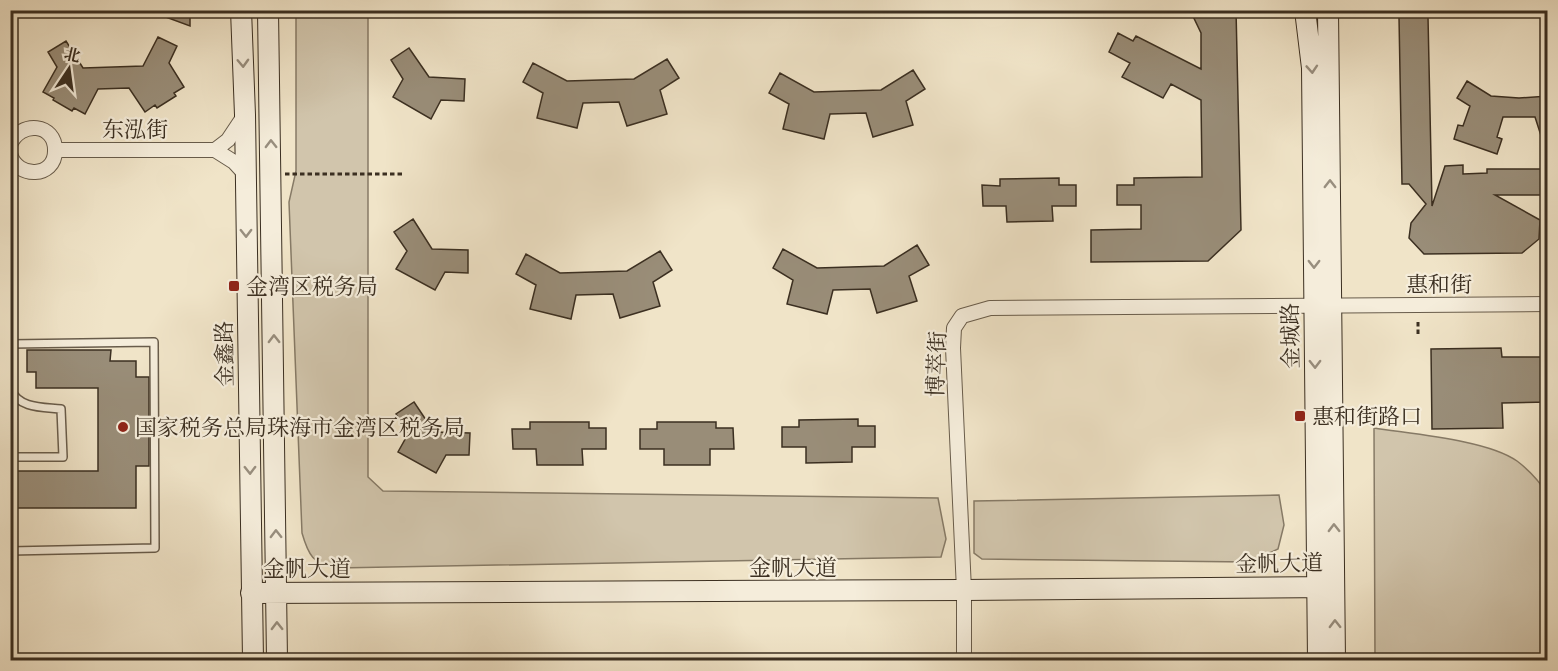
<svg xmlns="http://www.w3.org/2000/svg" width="1558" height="671" font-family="'IM FELL French Canon','Noto Serif SC',serif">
<rect width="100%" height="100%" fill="#f0e4c8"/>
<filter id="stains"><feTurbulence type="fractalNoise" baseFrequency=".00333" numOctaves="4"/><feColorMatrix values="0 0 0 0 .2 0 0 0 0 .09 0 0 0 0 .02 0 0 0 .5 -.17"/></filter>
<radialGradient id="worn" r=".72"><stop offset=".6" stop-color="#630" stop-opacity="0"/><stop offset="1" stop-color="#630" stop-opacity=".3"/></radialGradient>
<!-- green -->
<path fill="#d1c5ac" stroke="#867a66" stroke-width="1.5" d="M296,11h72v466l15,14 555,7 8,41 -5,18 -604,11c-24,-3 -29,-14 -35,-35l-13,-331 7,-31z
M1374,428c38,6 114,12 143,33 12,9 23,21 31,34l-1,165h-172z
M1279,495l5,30 -6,24 -28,13 -268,-3 -8,-6v-52z"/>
<!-- building -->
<path fill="#998d78" stroke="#3b2f21" stroke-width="1.5" d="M152,10h38v16l-38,-14z
M1190,10h46l5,220 -33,31 -117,1v-32l50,-1v-24h-24v-20h17v-7l68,-1 -1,-77 -30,-16 -8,14 -41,-21 8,-14 -21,-11 9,-19 15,8 3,-5 65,33v-36z
M1399,17h29l4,189 13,-40 18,-1v9l24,-1v-4h61v26h-53l45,25 -1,19 -17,14 -98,1 -15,-16 2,-15 15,-19 -17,-20h-7z
M158,37l19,9 -8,17 15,24 -10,6 2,3 -19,12 -2,-3 -10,7 -16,-24 -31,1 -13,25 -11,-6 -2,3 -19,-11 1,-2 -11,-6 14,-25 -9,-15 18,-11 17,27 60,-2z
M409,48l20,29 36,2 -1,22 -23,-1 -10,19 -38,-22 10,-18 -12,-19z
M667,59l12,19 -19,12 7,24 -40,12 -8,-24 -36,1 -6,25 -40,-10 6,-25 -20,-11 10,-19 34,18 67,-2z
M913,70l12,19 -19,12 7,24 -40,12 -7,-24 -36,1 -6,25 -41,-10 6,-25 -20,-11 11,-20 34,19 33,-1 34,-1z
M1467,81l24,15 28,2 29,-2v52h-3l-10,-31h-32l-6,20 5,2 -5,15 -43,-15 4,-14 5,1 7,-20 -13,-8z
M1059,178v7h17v21h-24l1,15 -46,1 -1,-16h-23l-1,-21 18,1v-7z
M413,219l19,30 36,1v23l-23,-1 -10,18 -39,-21 11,-18 -13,-19z
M917,245l12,20 -20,11 8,25 -40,12 -7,-24 -37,1 -6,24 -40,-10 6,-24 -20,-12 10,-19 34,19 67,-2z
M660,251l12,19 -19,12 7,24 -40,12 -7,-24 -37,1 -5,24 -41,-10 6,-24 -20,-11 10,-20 34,19 67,-2z
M1501,348l1,9h46v45l-46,1 1,25 -71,1 -1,-80z
M27,350h84l-1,11h26v16h13v89h-13v42h-126v-37h88v-83h-62v-16h-9z
M414,402l20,30 36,1 -1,22h-23l-10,18 -38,-21 10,-18 -12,-20z
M858,419v7h17v21h-23v15l-46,1v-16h-24v-20h17v-7z
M530,422h59v6h17v21h-24l1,16h-46l-1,-16h-23l-1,-20h18z
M657,422h59v6h17l1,21h-24v16h-46v-16h-24v-20h17z"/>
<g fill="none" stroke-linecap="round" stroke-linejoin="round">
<defs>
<path id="lane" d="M10,344l144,-2 1,206 -145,3
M10,389c10,20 32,18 51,20l2,48h-53"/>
<path id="street" d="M10,145c10,-25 46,-22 45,6 0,27 -38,28 -45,3
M55,150h160l19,12 11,12
M215,150l13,-10 16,-24
M964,660v-70l-11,-242 1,-20 8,-12 28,-8 558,-4"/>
<path id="secondary" d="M241,10l4,105 8,545
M268,10l9,650
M1305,10l7,58 6,592
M1328,10l7,650
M251,593l713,-3 370,-3"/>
</defs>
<!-- lane casing -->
<use href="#lane" stroke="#685c4b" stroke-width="10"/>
<!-- street casing -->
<use href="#street" stroke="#685c4b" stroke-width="16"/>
<!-- secondary casing -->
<use href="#secondary" stroke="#3b2f21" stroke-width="22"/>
<!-- path -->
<path stroke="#3b2f21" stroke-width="3" stroke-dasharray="4.5 3" stroke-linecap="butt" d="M285,174h119
M1418,334v-15"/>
<!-- lane -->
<use href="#lane" stroke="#f5eddb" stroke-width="7"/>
<!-- street -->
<use href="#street" stroke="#f5eddb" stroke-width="14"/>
<!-- secondary -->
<use href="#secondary" stroke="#f5eddb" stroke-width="20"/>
</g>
<!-- one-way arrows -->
<defs><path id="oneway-chevron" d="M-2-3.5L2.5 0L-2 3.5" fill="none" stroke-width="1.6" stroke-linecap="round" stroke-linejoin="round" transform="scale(1.5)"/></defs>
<g stroke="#988e7e">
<use href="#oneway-chevron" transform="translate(243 63) rotate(88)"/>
<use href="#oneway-chevron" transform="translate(1312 69) rotate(86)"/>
<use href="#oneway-chevron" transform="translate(271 144) rotate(-91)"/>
<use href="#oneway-chevron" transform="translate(1330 184) rotate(-90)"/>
<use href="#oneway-chevron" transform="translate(246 233) rotate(89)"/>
<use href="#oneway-chevron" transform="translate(1314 264) rotate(90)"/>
<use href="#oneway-chevron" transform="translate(274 339) rotate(-91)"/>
<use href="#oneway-chevron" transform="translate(1315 364) rotate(89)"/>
<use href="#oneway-chevron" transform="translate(250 470) rotate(89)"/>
<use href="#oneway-chevron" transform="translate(1334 528) rotate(-91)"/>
<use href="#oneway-chevron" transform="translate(276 534) rotate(-91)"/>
<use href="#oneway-chevron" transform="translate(1335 624) rotate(-91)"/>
<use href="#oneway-chevron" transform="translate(277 626) rotate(-91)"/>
</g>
<!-- markers -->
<g fill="#8f2418" stroke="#f5eddb" stroke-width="2">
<rect x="228" y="280" width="12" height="12" rx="3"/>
<rect x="1294" y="410" width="12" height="12" rx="3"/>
<circle cx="123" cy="427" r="6"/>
</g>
<g text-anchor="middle" stroke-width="4.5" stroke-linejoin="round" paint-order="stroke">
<!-- street labels -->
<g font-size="22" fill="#3b2f21" stroke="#f5eddb">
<text x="135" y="137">东泓街</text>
<text x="1439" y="292">惠和街</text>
<text transform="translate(1290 336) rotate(-91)" y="8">金城路</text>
<text transform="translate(224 354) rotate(-91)" y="8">金鑫路</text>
<text transform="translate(936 364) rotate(-88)" y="8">博萃街</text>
<text transform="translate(1279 563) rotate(-1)" y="8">金帆大道</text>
<text x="793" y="575">金帆大道</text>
<text x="307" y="576">金帆大道</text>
</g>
<!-- poi labels -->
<g font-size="22" fill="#3b2f21" stroke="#f5eddb" text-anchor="start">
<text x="246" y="294">金湾区税务局</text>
<text x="1312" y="424">惠和街路口</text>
<text x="135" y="435">国家税务总局珠海市金湾区税务局</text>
</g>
</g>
<!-- margin -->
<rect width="1558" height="671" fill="none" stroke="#f0e4c8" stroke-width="36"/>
<rect x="12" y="12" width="1534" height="647" fill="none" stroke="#3b2f21" stroke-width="3"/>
<rect x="18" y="18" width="1522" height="635" fill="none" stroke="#3b2f21" stroke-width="1.5"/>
<!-- north arrow -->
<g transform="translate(69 69) rotate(13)" stroke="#f5eddb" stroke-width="4.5" paint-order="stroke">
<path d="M0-4.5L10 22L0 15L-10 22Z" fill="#3b2f21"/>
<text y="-9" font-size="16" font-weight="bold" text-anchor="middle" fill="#3b2f21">北</text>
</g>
<rect width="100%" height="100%" filter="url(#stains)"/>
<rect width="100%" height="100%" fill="url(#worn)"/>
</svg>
